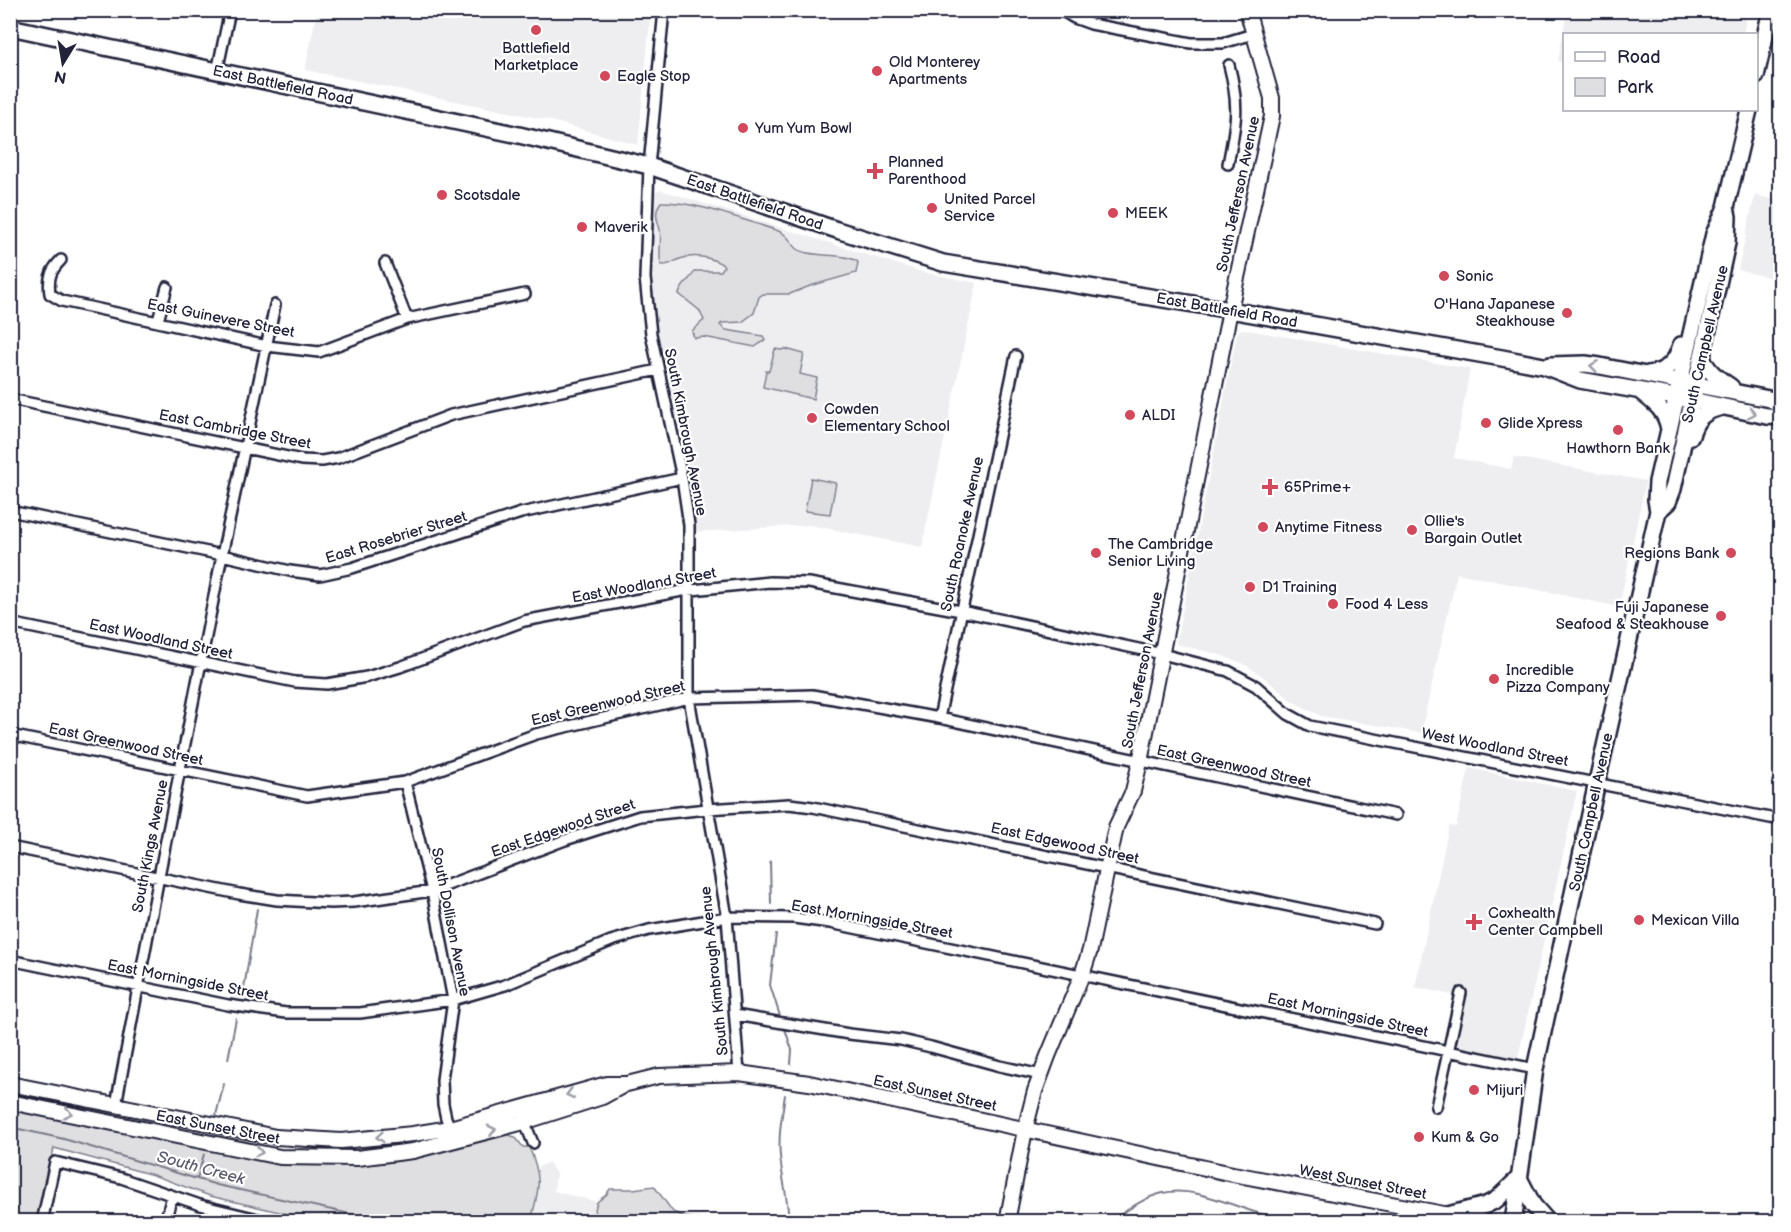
<svg xmlns="http://www.w3.org/2000/svg" width="1791" height="1232" font-family="'Balsamiq Sans',sans-serif">
<rect width="100%" height="100%" fill="#fff"/>
<filter id="ink" filterUnits="userSpaceOnUse"><feTurbulence type="fractalNoise" baseFrequency=".0167" numOctaves="2"/><feDisplacementMap in="SourceGraphic" scale="12" xChannelSelector="R" yChannelSelector="G"/><feConvolveMatrix kernelMatrix="1 2 1 2 8 2 1 2 1" color-interpolation-filters="sRGB"/></filter>
<g filter="url(#ink)">
<!-- built -->
<path fill="#eeeef1" d="M317,11h334l-13,134 -86,-24 -247,-51z
M1567,11v-1l181,1 -5,23h-179v28l-6,-1z
M661,190l261,82 55,11 -55,264 -112,-22 -116,7 -2,-22 -36,-184 -5,-39v-62l4,-33z
M1755,195l25,6v79l-42,-10z
M1242,329l228,40 -16,89 57,11 3,-12 132,24 -27,126 -162,-34 -36,160 -100,-17 -29,-15 -30,-25 -18,-12 -24,-9 -44,-11 61,-311z
M1469,768l108,23 -59,267 -61,-11 9,-49 -51,-11 34,-161 7,1z
M549,1162l7,12 -2,17 43,11 -5,19 -61,1 8,-36 -1,-19z"/>
<!-- green -->
<path fill="#dfdfe2" stroke="#80808e" stroke-width="1.5" d="M661,202c35,-1 81,18 115,28 3,1 6,2 9,5 7,5 8,13 16,16 18,7 42,1 57,11l-2,11 -46,13 -20,8h-27l-4,3 -5,16 -12,9 -20,1 -2,2 6,5 37,6 2,4 -10,7 -51,-10 -10,1 -2,-7 12,-11 -5,-10 -20,-16c3,-10 11,-14 16,-23h26l3,-5c-9,-8 -28,-12 -41,-8 -9,2 -12,8 -22,7 -3,-11 1,-23 -1,-35 -1,-7 -5,-12 -3,-19 0,-4 2,-6 4,-9z
M775,349l6,1 5,-1 18,5 -4,20 17,4 -4,21 -50,-12 3,-16h3z
M811,478l25,5 -6,31 -25,-3z
M10,1110l208,42c64,11 132,20 196,6 30,-7 58,-18 88,-25l13,4 8,10h6c14,33 10,41 2,74h-213l-108,-25 -57,-21 -99,-27 -16,73h-27z
M654,1186l19,26 12,5 27,4h-120l5,-19 9,-7 4,-6h23z"/>
<g fill="none" stroke-linecap="round" stroke-linejoin="round">
<!-- stream -->
<path stroke="#7a7a88" stroke-width="2" d="M770,861l1,43
M776,934l-6,51 10,31
M244,988l13,-79
M785,1029l7,21 -1,14
M228,1059l8,-40
M785,1095c-3,20 -7,41 -5,61 2,22 8,43 9,66
M216,1115l8,-31
M10,1127l54,12 153,46 170,37
M197,1179l7,-25
M1110,1222c16,-11 34,-25 53,-29 31,-7 66,12 95,20 14,4 28,6 41,9"/>
<defs>
<path id="street" d="M664,10l-15,156 -4,112 6,56 31,144 7,47v173l38,219 12,156
M1061,10l13,8 17,6 100,19h32l30,-9
M217,72l13,-62
M1228,164c8,-41 12,-57 1,-99
M61,260c-11,11 -13,19 -11,34l12,7 205,45 52,6 88,-33 118,-25
M385,263l22,56
M158,321l9,-34
M10,399l292,61 20,1 16,-3 113,-43 207,-45
M10,511l212,44 68,16 30,4 32,-7 169,-55 161,-35
M10,623l285,59 32,2 40,-7 33,-10 124,-46 158,-30 88,-9 39,1 152,28 201,43 66,17 28,15 32,28 22,12 470,94
M939,718l77,-362
M10,735l297,61 98,-14 131,-48 153,-36 123,-3 127,23 457,97
M405,782l27,109 21,109 -11,80 1,24 3,14 6,14
M10,847l229,47 38,6 54,3 23,-1 78,-11 133,-51 75,-24 67,-7 82,-5 24,3 562,117
M10,960l218,45 58,8h74l93,-13 52,-15 106,-44 38,-11 78,-13 67,1 36,5 705,146
M735,1015l114,19 52,6 30,7 69,19 41,9
M116,1105l44,-234 62,-316 53,-250
M1436,1107l25,-114
M519,1108l14,35
M42,1222l13,-60 66,16 79,27 70,17
M165,1222l7,-26"/>
<path id="secondary" d="M10,1084l266,53 65,4 72,-7 37,-6 157,-44h20l32,-8 80,-3 70,10 424,91 253,48
M10,1102l270,55 77,1 56,-7 111,-29 78,-25 20,-11
M1007,1222l18,-92 10,-39 13,-35 34,-81 8,-25 26,-123 17,-36 7,-29 90,-452 42,-194v-18l-25,-88"/>
<path id="primary" d="M10,27l509,108 130,31 188,64 106,33 287,47 272,48 42,8 36,14 112,20 75,16 13,1
M1756,76l15,-66
M1702,356c4,15 17,23 29,31
M1550,365l35,-1 15,2 169,33 11,4
M1648,374c18,-2 28,-11 33,-29
M1641,392c14,11 25,19 28,37
M1691,436c4,-18 15,-26 32,-29
M1658,511l10,-9 5,-13 54,-246 1,-26 -2,-10
M1448,1215l38,-10 10,-5 23,-22 14,27 15,17
M1513,1222l22,-153 62,-287 61,-271 -2,-11 1,-18 57,-248 12,-27 23,-97"/>
</defs>
<!-- street casing -->
<use href="#street" stroke="#22223b" stroke-width="14"/>
<!-- secondary casing -->
<use href="#secondary" stroke="#22223b" stroke-width="18"/>
<!-- primary casing -->
<use href="#primary" stroke="#22223b" stroke-width="20"/>
<!-- street -->
<use href="#street" stroke="#fff" stroke-width="9"/>
<!-- secondary -->
<use href="#secondary" stroke="#fff" stroke-width="14"/>
<!-- primary -->
<use href="#primary" stroke="#fff" stroke-width="15"/>
</g>
<!-- one-way arrows -->
<defs><path id="oneway-chevron" d="M-2-3.5L2.5 0L-2 3.5" fill="none" stroke-width="1.6" stroke-linecap="round" stroke-linejoin="round" transform="scale(1.5)"/></defs>
<g stroke="#9c9ca7">
<use href="#oneway-chevron" transform="translate(1594 366) rotate(-173)"/>
<use href="#oneway-chevron" transform="translate(1752 413) rotate(12)"/>
<use href="#oneway-chevron" transform="translate(570 1094) rotate(165)"/>
<use href="#oneway-chevron" transform="translate(68 1113) rotate(12)"/>
<use href="#oneway-chevron" transform="translate(492 1130) rotate(-14)"/>
<use href="#oneway-chevron" transform="translate(380 1137) rotate(175)"/>
<use href="#oneway-chevron" transform="translate(259 1152) rotate(12)"/>
</g>
</g>
<!-- markers -->
<g fill="#d1495b" stroke="#fff" stroke-width="2">
<circle cx="536" cy="30" r="6"/>
<circle cx="877" cy="71" r="6"/>
<circle cx="605" cy="76" r="6"/>
<circle cx="743" cy="128" r="6"/>
<path d="M872 162h6v6h6v6h-6v6h-6v-6h-6v-6h6z"/>
<circle cx="442" cy="195" r="6"/>
<circle cx="932" cy="208" r="6"/>
<circle cx="1113" cy="213" r="6"/>
<circle cx="582" cy="227" r="6"/>
<circle cx="1444" cy="276" r="6"/>
<circle cx="1567" cy="313" r="6"/>
<circle cx="1130" cy="415" r="6"/>
<circle cx="812" cy="418" r="6"/>
<circle cx="1486" cy="423" r="6"/>
<circle cx="1618" cy="430" r="6"/>
<path d="M1267 478h6v6h6v6h-6v6h-6v-6h-6v-6h6z"/>
<circle cx="1263" cy="527" r="6"/>
<circle cx="1412" cy="530" r="6"/>
<circle cx="1096" cy="553" r="6"/>
<circle cx="1731" cy="553" r="6"/>
<circle cx="1250" cy="587" r="6"/>
<circle cx="1333" cy="604" r="6"/>
<circle cx="1721" cy="616" r="6"/>
<circle cx="1494" cy="679" r="6"/>
<circle cx="1639" cy="920" r="6"/>
<path d="M1471 913h6v6h6v6h-6v6h-6v-6h-6v-6h6z"/>
<circle cx="1474" cy="1090" r="6"/>
<circle cx="1419" cy="1137" r="6"/>
</g>
<g text-anchor="middle" stroke-width="4.5" stroke-linejoin="round" paint-order="stroke">
<!-- poi labels -->
<g font-size="15" fill="#22223b" stroke="#fff" text-anchor="start">
<text x="536" y="53" text-anchor="middle">Battlefield<tspan x="536" dy="17">Marketplace</tspan></text>
<text x="889" y="67">Old Monterey<tspan x="889" dy="17">Apartments</tspan></text>
<text x="617" y="81">Eagle Stop</text>
<text x="755" y="133">Yum Yum Bowl</text>
<text x="888" y="167">Planned<tspan x="888" dy="17">Parenthood</tspan></text>
<text x="454" y="200">Scotsdale</text>
<text x="944" y="204">United Parcel<tspan x="944" dy="17">Service</tspan></text>
<text x="1125" y="218">MEEK</text>
<text x="594" y="232">Maverik</text>
<text x="1456" y="281">Sonic</text>
<text x="1555" y="309" text-anchor="end">O'Hana Japanese<tspan x="1555" dy="17">Steakhouse</tspan></text>
<text x="824" y="414">Cowden<tspan x="824" dy="17">Elementary School</tspan></text>
<text x="1142" y="420">ALDI</text>
<text x="1498" y="428">Glide Xpress</text>
<text x="1618" y="453" text-anchor="middle">Hawthorn Bank</text>
<text x="1284" y="492">65Prime+</text>
<text x="1424" y="526">Ollie's<tspan x="1424" dy="17">Bargain Outlet</tspan></text>
<text x="1275" y="532">Anytime Fitness</text>
<text x="1108" y="549">The Cambridge<tspan x="1108" dy="17">Senior Living</tspan></text>
<text x="1719" y="558" text-anchor="end">Regions Bank</text>
<text x="1262" y="592">D1 Training</text>
<text x="1345" y="609">Food 4 Less</text>
<text x="1709" y="612" text-anchor="end">Fuji Japanese<tspan x="1709" dy="17">Seafood &amp; Steakhouse</tspan></text>
<text x="1506" y="675">Incredible<tspan x="1506" dy="17">Pizza Company</tspan></text>
<text x="1488" y="918">Coxhealth<tspan x="1488" dy="17">Center Campbell</tspan></text>
<text x="1651" y="925">Mexican Villa</text>
<text x="1486" y="1095">Mijuri</text>
<text x="1431" y="1142">Kum &amp; Go</text>
</g>
<!-- street labels -->
<g font-size="15" fill="#22223b" stroke="#fff">
<text transform="translate(283 85) rotate(12)" y="5">East Battlefield Road</text>
<text transform="translate(1238 194) rotate(-78)" y="5">South Jefferson Avenue</text>
<text transform="translate(755 202) rotate(19)" y="5">East Battlefield Road</text>
<text transform="translate(1227 310) rotate(10)" y="5">East Battlefield Road</text>
<text transform="translate(221 318) rotate(11)" y="5">East Guinevere Street</text>
<text transform="translate(1705 344) rotate(-77)" y="5">South Campbell Avenue</text>
<text transform="translate(235 429) rotate(11)" y="5">East Cambridge Street</text>
<text transform="translate(686 432) rotate(79)" y="5">South Kimbrough Avenue</text>
<text transform="translate(962 534) rotate(-78)" y="5">South Roanoke Avenue</text>
<text transform="translate(396 537) rotate(-17)" y="5">East Rosebrier Street</text>
<text transform="translate(644 585) rotate(-10)" y="5">East Woodland Street</text>
<text transform="translate(161 639) rotate(12)" y="5">East Woodland Street</text>
<text transform="translate(1142 670) rotate(-79)" y="5">South Jefferson Avenue</text>
<text transform="translate(608 703) rotate(-13)" y="5">East Greenwood Street</text>
<text transform="translate(126 744) rotate(12)" y="5">East Greenwood Street</text>
<text transform="translate(1495 747) rotate(11)" y="5">West Woodland Street</text>
<text transform="translate(1234 766) rotate(12)" y="5">East Greenwood Street</text>
<text transform="translate(1591 812) rotate(-78)" y="5">South Campbell Avenue</text>
<text transform="translate(563 828) rotate(-19)" y="5">East Edgewood Street</text>
<text transform="translate(1065 843) rotate(12)" y="5">East Edgewood Street</text>
<text transform="translate(150 846) rotate(-79)" y="5">South Kings Avenue</text>
<text transform="translate(872 919) rotate(10)" y="5">East Morningside Street</text>
<text transform="translate(451 922) rotate(79)" y="5">South Dollison Avenue</text>
<text transform="translate(714 971) rotate(-96)" y="5">South Kimbrough Avenue</text>
<text transform="translate(188 980) rotate(11)" y="5">East Morningside Street</text>
<text transform="translate(1348 1015) rotate(12)" y="5">East Morningside Street</text>
<text transform="translate(935 1093) rotate(12)" y="5">East Sunset Street</text>
<text transform="translate(218 1127) rotate(11)" y="5">East Sunset Street</text>
<text transform="translate(1363 1182) rotate(11)" y="5">West Sunset Street</text>
</g>
<!-- water labels -->
<g font-size="16" font-style="italic" fill="#5c5c6f" stroke="#fff">
<text transform="translate(201 1167) rotate(15)" y="6">South Creek</text>
</g>
</g>
<!-- margin -->
<rect width="1791" height="1232" fill="none" stroke="#fff" stroke-width="36"/>
<rect x="18" y="18" width="1755" height="1196" fill="none" stroke="#22223b" stroke-width="2" filter="url(#ink)"/>
<!-- legend -->
<rect x="1563" y="33" width="195" height="78" fill="#ffffff" stroke="#a7a7b1" stroke-width="1.5"/>
<rect x="1575" y="52" width="30" height="9" fill="#ffffff" stroke="#a7a7b1" stroke-width="1.5"/>
<text x="1617" y="63" font-size="18" fill="#22223b">Road</text>
<rect x="1575" y="78" width="30" height="18" fill="#dfdfe2" stroke="#a7a7b1" stroke-width="1.5"/>
<text x="1617" y="93" font-size="18" fill="#22223b">Park</text>
<!-- north arrow -->
<g transform="translate(63 63) rotate(191)" stroke="#ffffff" stroke-width="4.5" paint-order="stroke">
<path d="M0-4.5L10 22L0 15L-10 22Z" fill="#22223b"/>
<text y="-9" font-size="16" font-weight="bold" text-anchor="middle" fill="#22223b">N</text>
</g>
</svg>
